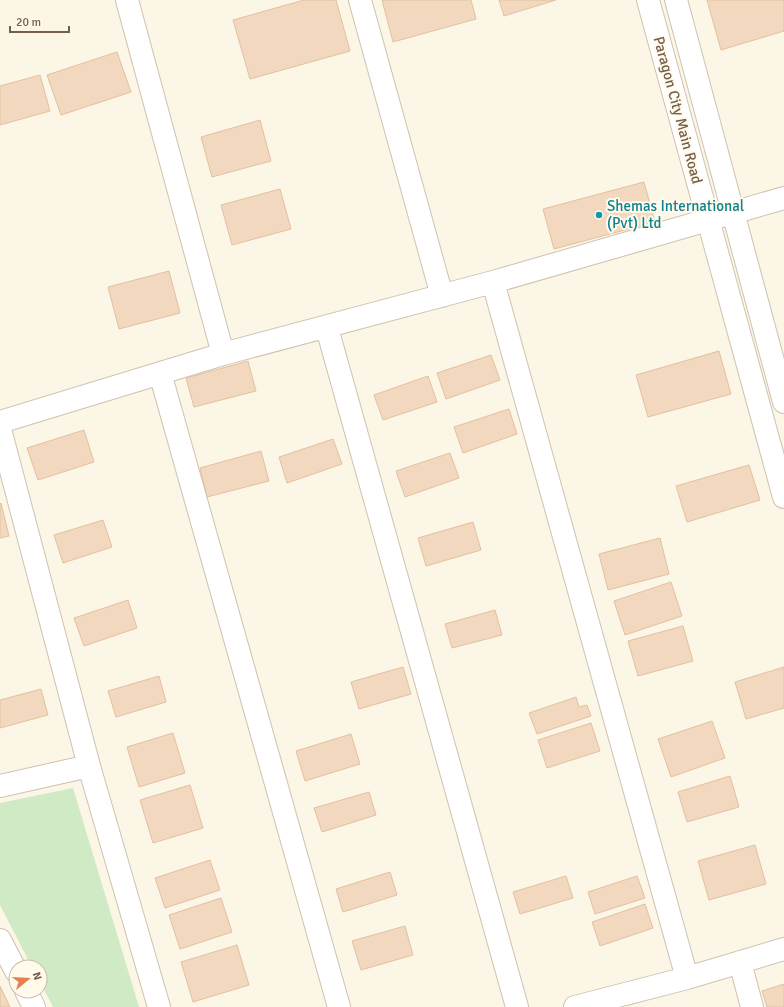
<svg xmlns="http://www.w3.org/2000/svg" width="784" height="1007" font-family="Signika,sans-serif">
<rect width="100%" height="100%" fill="#fcf6e6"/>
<!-- green -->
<path fill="#cfeac4" d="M73,788l66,219h-86l-13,-25v-15h-8l-32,-62v-102z"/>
<!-- building -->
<path fill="#f1d8be" stroke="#e4c09e" d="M304,0h32l14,51 -100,28 -17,-59z
M382,0h89l5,19 -83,23z
M499,0h57l-52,16z
M707,0h77v31l-63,19z
M117,52l14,40 -70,23 -14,-40z
M40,75l10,36 -50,14v-39z
M260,120l11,41 -59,16 -11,-40z
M644,182l11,40 -101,27 -11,-40z
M280,189l11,40 -59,16 -11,-40z
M169,271l11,42 -61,16 -11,-42z
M719,351l12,43 -83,23 -12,-42z
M491,355l9,25 -54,19 -9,-26z
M248,361l8,30 -62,16 -8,-29z
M428,376l9,26 -54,18 -9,-25z
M509,409l8,25 -54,19 -9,-26z
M84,430l10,32 -56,18 -11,-32z
M333,439l9,25 -55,19 -8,-26z
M261,451l8,30 -62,16 -7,-29z
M450,453l9,25 -54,19 -9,-26z
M749,465l11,35 -73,22 -11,-36z
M1,503l8,33 -9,2v-34z
M103,520l9,27 -49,16 -9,-28z
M473,522l8,28 -55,16 -8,-28z
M660,538l9,36 -61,16 -9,-36z
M671,582l11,34 -57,19 -11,-34z
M128,600l9,28 -53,18 -10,-28z
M495,610l7,25 -50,13 -7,-24z
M683,626l10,35 -55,15 -10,-35z
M403,667l8,27 -52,15 -8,-27z
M784,667v41l-38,11 -11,-37z
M159,676l7,26 -50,15 -8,-26z
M41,689l7,26 -48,13v-28z
M576,697l3,10 8,-2 4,11 -54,18 -8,-21z
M712,721l13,37 -54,19 -13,-38z
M591,723l9,28 -53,17 -9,-28z
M173,733l12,40 -46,14 -12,-40z
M351,734l9,30 -55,17 -9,-30z
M730,776l9,31 -52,15 -9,-30z
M190,785l13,43 -50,15 -13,-43z
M369,792l7,23 -54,17 -8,-24z
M755,845l11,39 -57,16 -11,-39z
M210,860l10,30 -55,18 -10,-30z
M390,872l7,23 -54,17 -7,-23z
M566,876l7,22 -53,16 -7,-22z
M637,876l8,22 -50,16 -7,-22z
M221,898l11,34 -52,17 -11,-34z
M645,904l8,24 -53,18 -8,-24z
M405,926l8,29 -52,15 -9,-29z
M237,945l12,40 -56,17 -12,-40z
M784,984v23h-17l-5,-16z
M0,986l10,21h-10z"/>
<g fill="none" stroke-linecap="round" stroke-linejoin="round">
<defs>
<path id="minor" d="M127,0l96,354
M360,0l82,296
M648,0l136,497
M676,0l108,402
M493,282l194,696
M327,328l190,679
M160,373l179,634
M0,422l223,-68 270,-72 291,-84
M0,429l89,337 70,241
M0,786l89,-20
M0,940l16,31
M740,962l12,45
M26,991l8,16
M575,1007l112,-29 97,-29"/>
</defs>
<!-- minor casing -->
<use href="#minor" stroke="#d0c1af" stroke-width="24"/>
<!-- minor -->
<use href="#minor" stroke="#fff" stroke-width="22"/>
</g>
<!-- markers -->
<circle fill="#0f9aa8" stroke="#fffaec" stroke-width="1.5" cx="599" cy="215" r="4"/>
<g text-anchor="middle" stroke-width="4" stroke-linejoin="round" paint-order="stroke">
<!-- street labels -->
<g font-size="15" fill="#755f4b" stroke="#fffaec">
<text transform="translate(678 110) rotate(75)" y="5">Paragon City Main Road</text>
</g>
<!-- culture labels -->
<g font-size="15" fill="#0d838f" stroke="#fffaec" text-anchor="start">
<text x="607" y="211">Shemas International<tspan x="607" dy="17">(Pvt) Ltd</tspan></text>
</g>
</g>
<!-- north arrow -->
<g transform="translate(28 979) rotate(72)"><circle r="19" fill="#fffaec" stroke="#c8bcac"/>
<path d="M0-3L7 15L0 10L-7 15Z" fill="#e57f4c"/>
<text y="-6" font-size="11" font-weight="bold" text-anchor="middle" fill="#755f4b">N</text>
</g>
<!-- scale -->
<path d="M10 26v6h59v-6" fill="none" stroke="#755f4b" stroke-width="2"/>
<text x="16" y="26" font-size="12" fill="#755f4b" stroke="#fffaec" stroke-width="3" paint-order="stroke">20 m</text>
</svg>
